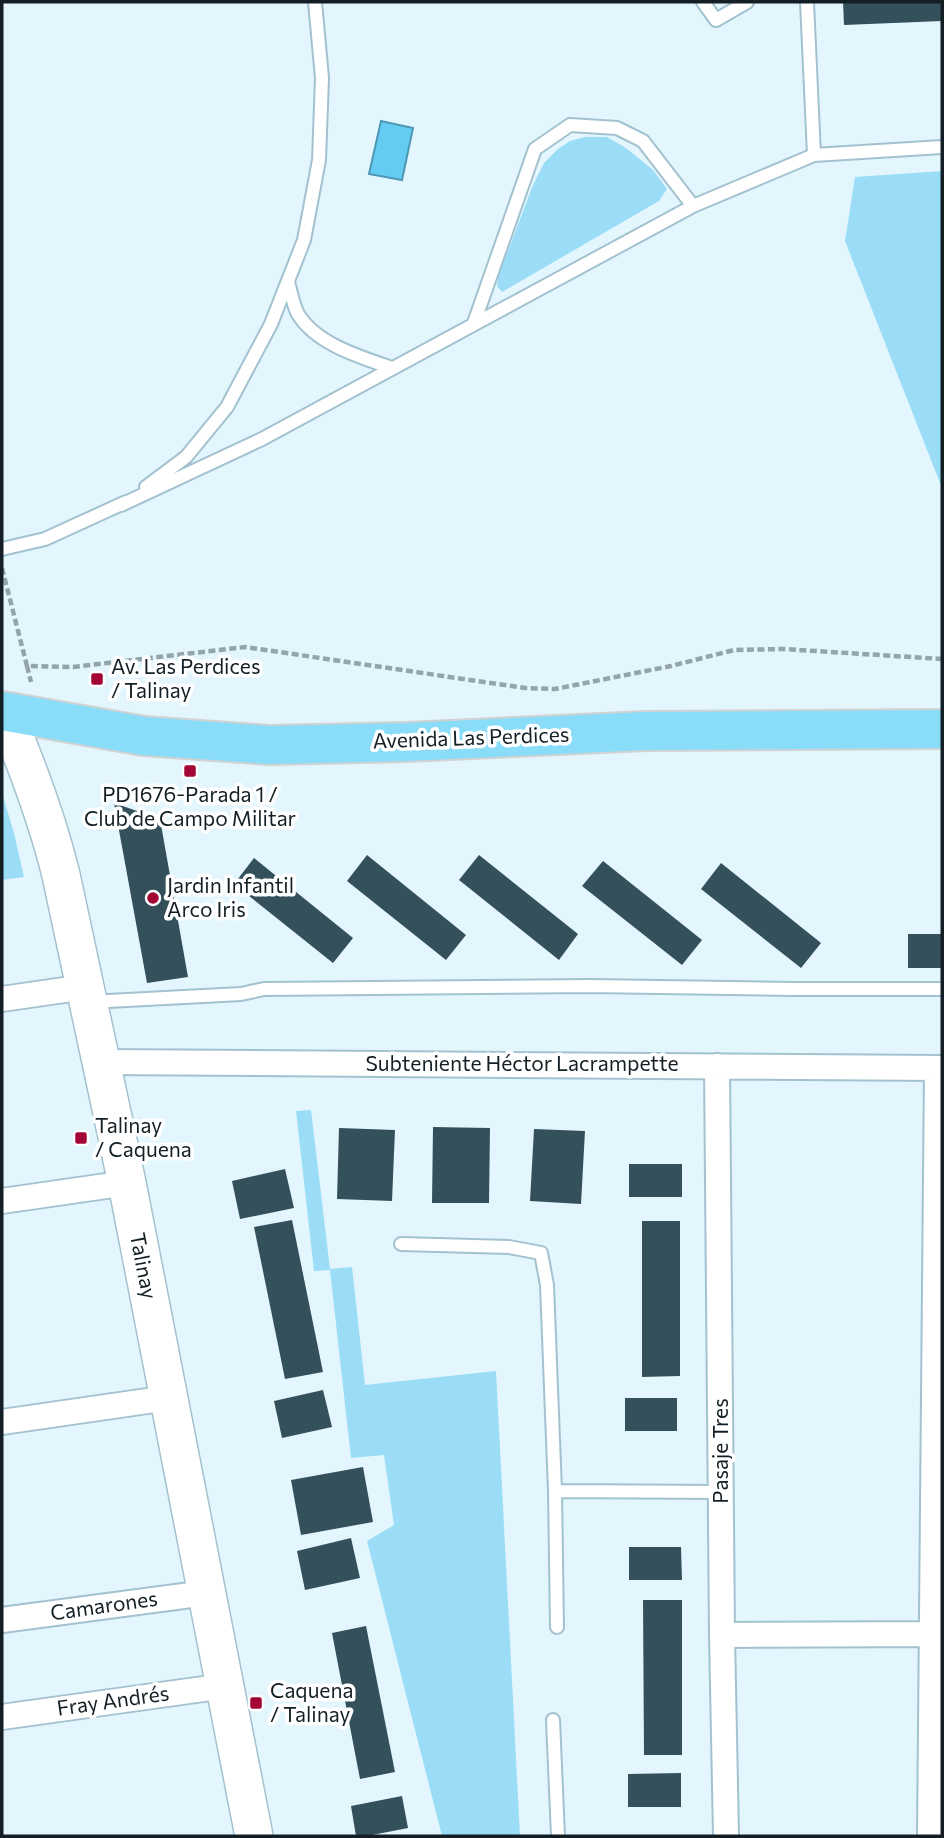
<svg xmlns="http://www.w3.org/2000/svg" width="944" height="1838" font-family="Commissioner,sans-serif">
<rect width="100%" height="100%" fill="#e3f6fe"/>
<!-- green -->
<path fill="#9bddf7" d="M585,137h22l19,11 27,22 14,19 -8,12 -157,91 -5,-6 1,-9 35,-92 11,-22 14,-14 12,-8z
M942,171v317l-97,-247 10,-64z
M2,793l12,40 10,44 -22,3z
M311,1110l19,159 22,-2 13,118 131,-14 24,465h-78l-75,-295 27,-16 -10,-70 -33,3 -21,-188 -16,1 -18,-160z"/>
<!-- water -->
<path fill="#64ccf3" stroke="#4c98b5" stroke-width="2" d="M381,121l32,7 -11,52 -33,-6z"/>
<!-- building -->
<path fill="#34505b" d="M843,2h99v19l-98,4z
M114,803l46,16 28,158 -41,6z
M367,855l99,80 -20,25 -99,-79z
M479,855l99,79 -19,26 -100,-80z
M254,858l99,80 -20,25 -99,-79z
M603,861l99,79 -20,25 -100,-79z
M721,863l100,80 -20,25 -100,-79z
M908,934h34v34h-34z
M433,1127l57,1 -1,75h-57z
M339,1128l56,2 -3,71 -55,-2z
M534,1129l51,2 -4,73 -51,-3z
M629,1164h53v33h-53z
M285,1169l9,39 -54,11 -8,-38z
M292,1220l31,152 -38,7 -31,-152z
M642,1221h38v155l-38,1z
M323,1390l9,37 -50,11 -8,-37z
M625,1398h52v33h-52z
M363,1467l10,55 -72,13 -10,-55z
M351,1538l9,40 -55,12 -8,-39z
M629,1547h52l1,33h-53z
M643,1600h39v155h-38z
M366,1626l29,146 -35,7 -28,-146z
M681,1773v34h-53v-33z
M402,1796l6,32 -41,8h-11l-5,-30z"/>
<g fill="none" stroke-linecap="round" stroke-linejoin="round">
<defs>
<path id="lane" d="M703,2l13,18 31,-18
M807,2l7,153
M288,282c3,10 5,23 10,32 18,30 62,43 94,54
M474,323l61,-174 35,-24 47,3 26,13 50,65
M146,487l40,-30 41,-50 44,-83 33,-84 15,-80 3,-82 -7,-76
M121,505l141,-66 431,-233 121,-51 128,-8
M2,549l43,-10 81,-37
M93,1004l15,-3 133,-7 23,-5 325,-3 204,3h149
M401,1244l108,3 32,6 6,32 8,206 2,136
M555,1491l166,1
M553,1720l5,116"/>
<path id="street" d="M2,999l83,-12
M101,1062l841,6
M717,1066l5,569 4,201
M2,1201l125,-18
M2,1422l166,-24
M2,1620l204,-27
M722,1635l220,-1
M2,1717l223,-31
M930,1836l7,-768"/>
<path id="secondary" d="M4,711c23,54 43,107 57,164l66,308 127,653"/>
<path id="primary" d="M2,711l142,25 125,9 137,-3 240,-11 296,-2"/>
</defs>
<!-- lane casing -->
<use href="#lane" stroke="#a3c2cf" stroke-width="16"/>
<!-- street casing -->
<use href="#street" stroke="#a3c2cf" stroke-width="28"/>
<!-- secondary casing -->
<use href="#secondary" stroke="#a3c2cf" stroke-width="40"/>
<!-- primary casing -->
<use href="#primary" stroke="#d0d2d3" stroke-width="42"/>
<!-- path -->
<path stroke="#93a4ab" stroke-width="4.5" stroke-dasharray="7 3.5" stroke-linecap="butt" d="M2,568l25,98 46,1 172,-20 280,41 30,1 116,-23 63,-16 50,-1 158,10
M27,666l4,16"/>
<!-- lane -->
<use href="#lane" stroke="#fff" stroke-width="12"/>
<!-- street -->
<use href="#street" stroke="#fff" stroke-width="24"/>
<!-- secondary -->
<use href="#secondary" stroke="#fff" stroke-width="37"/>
<!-- primary -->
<use href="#primary" stroke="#89ddf8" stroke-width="38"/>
</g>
<!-- markers -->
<g fill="#a30535" stroke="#fff" stroke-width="2.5">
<rect x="90" y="672" width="14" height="14" rx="3.5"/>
<rect x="183" y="764" width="14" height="14" rx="3.5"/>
<circle cx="153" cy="898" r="7"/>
<rect x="74" y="1131" width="14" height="14" rx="3.5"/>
<rect x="249" y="1696" width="14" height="14" rx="3.5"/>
</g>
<g text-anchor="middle" stroke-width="7" stroke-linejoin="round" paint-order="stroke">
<!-- poi labels -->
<g font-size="21" fill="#131f24" stroke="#fff" text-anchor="start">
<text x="111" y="674">Av. Las Perdices<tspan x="111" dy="24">/ Talinay</tspan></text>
<text x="190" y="802" text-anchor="middle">PD1676-Parada 1 /<tspan x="190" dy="24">Club de Campo Militar</tspan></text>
<text x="167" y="893">Jardin Infantil<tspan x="167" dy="24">Arco Iris</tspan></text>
<text x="95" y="1133">Talinay<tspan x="95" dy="24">/ Caquena</tspan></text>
<text x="270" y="1698">Caquena<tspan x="270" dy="24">/ Talinay</tspan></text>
</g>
<!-- street labels -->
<g font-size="21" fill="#131f24" stroke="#fff">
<text transform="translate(471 738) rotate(-2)" y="7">Avenida Las Perdices</text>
<text x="522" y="1071">Subteniente Héctor Lacrampette</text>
<text transform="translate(143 1266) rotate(79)" y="7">Talinay</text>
<text transform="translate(721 1451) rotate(-90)" y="7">Pasaje Tres</text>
<text transform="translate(104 1606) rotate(-8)" y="7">Camarones</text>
<text transform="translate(113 1701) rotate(-8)" y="7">Fray Andrés</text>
</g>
</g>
<!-- border -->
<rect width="944" height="1838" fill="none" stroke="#131f24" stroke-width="7"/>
</svg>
